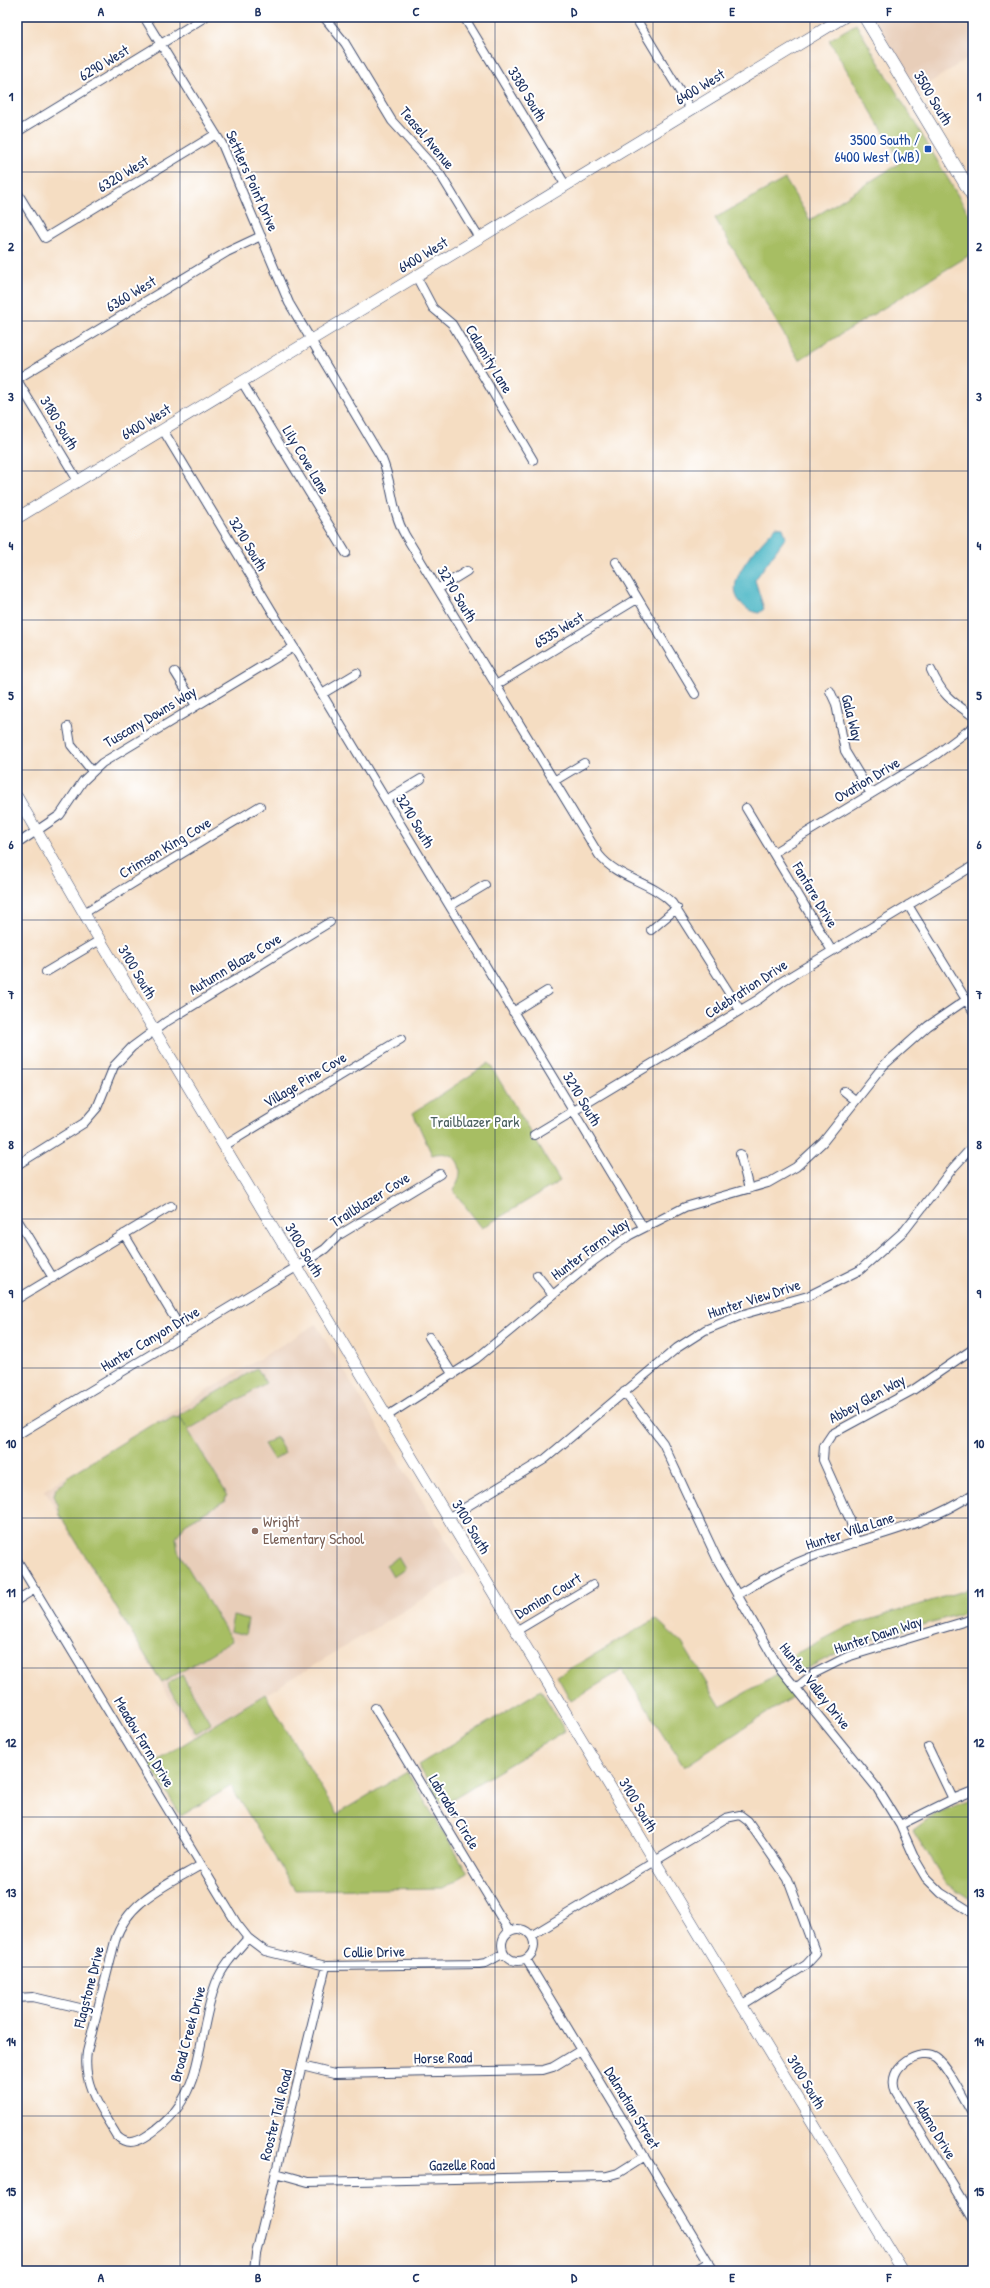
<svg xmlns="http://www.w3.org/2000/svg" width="990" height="2288" font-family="'Patrick Hand',sans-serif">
<rect width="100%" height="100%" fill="#fff"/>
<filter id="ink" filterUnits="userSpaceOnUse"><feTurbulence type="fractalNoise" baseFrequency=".025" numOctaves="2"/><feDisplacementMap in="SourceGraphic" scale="8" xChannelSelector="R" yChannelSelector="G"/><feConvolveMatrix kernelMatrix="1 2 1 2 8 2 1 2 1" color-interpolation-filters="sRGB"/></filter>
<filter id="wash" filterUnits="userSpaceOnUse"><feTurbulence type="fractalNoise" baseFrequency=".012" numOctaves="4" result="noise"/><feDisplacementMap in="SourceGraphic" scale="16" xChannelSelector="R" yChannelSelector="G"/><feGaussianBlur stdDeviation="0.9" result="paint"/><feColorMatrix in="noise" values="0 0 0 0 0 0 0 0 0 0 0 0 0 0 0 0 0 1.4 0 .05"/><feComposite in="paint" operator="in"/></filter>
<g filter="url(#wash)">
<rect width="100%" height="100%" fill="#f5ddc2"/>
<!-- built -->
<path fill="#e8ceb9" d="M872,17h98l3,6v32l-56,36z
M316,1324l150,249 -272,165 -150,-248z"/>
<!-- green -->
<path fill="#a7be63" stroke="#617660" d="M856,24l117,197v32l-174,107 -84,-142 70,-39 25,41 91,-58 -72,-122z
M489,1063l71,118 -78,47 -29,-38c15,-18 5,-43 -21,-35l-19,-42z
M257,1368l9,15 -78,47 40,66 -3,2 1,2 -41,24 -9,14 2,13 54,90 -70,42 -102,-168 -2,-11 -4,-8 2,-8 8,-5 6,-8 86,-53h9l8,-5 8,1 5,9 -7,-12z
M276,1437l9,16 -11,7 -10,-16z
M398,1557l7,12 -12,8 -7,-12z
M973,1585v23l-6,4 -114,33 -51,26 -11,-15 58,-30 114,-35z
M233,1616l15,4 -3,15 -15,-4z
M656,1619l26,24 39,64 56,-33 18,21 -111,72 -62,-97 -51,31 -14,-25z
M182,1675l29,49 -15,9 -29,-49z
M541,1690l24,41 -123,74 -24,-40z
M265,1694l72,120 70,-42 61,101 -25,15 -148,2 -64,-104 -50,30 -31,-51z
M973,1799v102l-27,-18 -33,-52 24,-18z"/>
<!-- water -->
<path fill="#49b6c5" stroke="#327292" d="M776,527l7,1 3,9 -31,43 9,29 -5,4c-8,-1 -13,-4 -18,-10 -21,-21 21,-61 35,-76z"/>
</g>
<g filter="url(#ink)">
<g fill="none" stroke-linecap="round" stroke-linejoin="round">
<defs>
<path id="street" d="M144,17l78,127 67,159 93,156c11,25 9,52 23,76l194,320c19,24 52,26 73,48l68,107
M324,17l21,26 47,78 48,53 39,64
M464,17l102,169
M635,17l56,93
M17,132l188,-115
M17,192l28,46 171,-104
M416,276l17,32 19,16 81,136
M17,379l210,-127 34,-16
M17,380l61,101
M242,382l104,171
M163,430l480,797
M616,562l79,132
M438,589l29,-18
M931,670c12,26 19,30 42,46
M175,672l21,34
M496,685l141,-86
M830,691l6,13 9,47 26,43
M322,694l35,-21
M68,727l3,18 21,26
M554,781l30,-18
M386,800l35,-21
M746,808l86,143
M17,844l43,-29 23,-34 19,-18 192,-116
M773,853l164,-99 36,-27
M908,905l65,106
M450,906l35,-21
M84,913l176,-107
M651,930l26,-22
M46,972l54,-32
M513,1012l34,-21
M844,1091l11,9
M534,1135l225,-136 22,-17 192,-116
M224,1146l177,-107
M740,1154l9,35
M17,1165l67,-42 13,-15 17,-42 18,-19 34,-25 164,-100
M17,1219l36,59
M124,1234l60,100
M537,1275l16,20
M17,1299l154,-93
M429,1337l24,38
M624,1392l39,51 55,118 60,105 99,122 23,37 16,36 10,17 15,15 32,20
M387,1416l89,-57 119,-99 35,-25 55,-28 83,-24 28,-16 27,-25 61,-77 44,-39 38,-26
M17,1435l291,-175 17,-11 14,-14 101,-61
M448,1518l97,-59 132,-111 28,-18 39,-16 64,-18 52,-26 45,-40 48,-62 20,-22
M856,1543l-6,-23 -27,-60 1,-14 8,-12 81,-44 60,-41
M17,1560l220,364 11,14 17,13 61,15 153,-2 7,-1 18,-10
M737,1595c29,-18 61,-35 94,-45 49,-16 98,-26 142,-56
M17,1600l18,-11
M516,1631l77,-46
M796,1688l17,-14 34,-17 126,-38
M375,1708l134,223
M928,1747l25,52
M900,1825l53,-26 20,-8
M201,1865c-34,20 -74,36 -86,76l-28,111c-5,33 14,57 30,84 9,9 18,7 28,1 62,-37 49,-95 71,-154 7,-18 20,-31 32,-45
M502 1945a16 16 0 1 1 32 0a16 16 0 1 1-32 0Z
M531,1936l195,-118 14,-3 8,6 40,58 28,75 -10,11 -64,40
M526,1959l188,312
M17,1998l16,-1 64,15
M302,2066l32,8 209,-4 10,-3 28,-17
M973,2115c-8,-13 -26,-50 -37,-57 -15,-11 -52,9 -40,34l77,127
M276,2173l32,9 299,-6 11,-3 27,-17
M254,2271l2,-17 70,-288
M694,2271l15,-9"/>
<path id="secondary" d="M17,518l827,-501
M17,797l75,130 810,1344"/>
<path id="primary" d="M865,17l108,179"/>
</defs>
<!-- street casing -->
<use href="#street" stroke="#3c496d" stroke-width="10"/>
<!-- secondary casing -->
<use href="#secondary" stroke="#3c496d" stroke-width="12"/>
<!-- primary casing -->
<use href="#primary" stroke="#3c496d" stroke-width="14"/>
<!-- street -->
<use href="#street" stroke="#fff" stroke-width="8"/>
<!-- secondary -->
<use href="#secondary" stroke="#fff" stroke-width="11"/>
<!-- primary -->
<use href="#primary" stroke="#fff" stroke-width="13"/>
</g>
</g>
<!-- grid -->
<path fill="none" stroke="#1b2f5e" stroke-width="1" stroke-opacity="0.55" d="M180,17v2254M337,17v2254M495,17v2254M653,17v2254M810,17v2254M17,172h956M17,321h956M17,471h956M17,620h956M17,770h956M17,920h956M17,1069h956M17,1219h956M17,1368h956M17,1518h956M17,1668h956M17,1817h956M17,1967h956M17,2116h956"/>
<!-- markers -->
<rect fill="#1a4fb4" stroke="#fff" stroke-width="1.5" x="924" y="145" width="8" height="8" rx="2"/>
<circle fill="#8d6e63" stroke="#fff" stroke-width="1.5" cx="255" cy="1531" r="4"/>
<g text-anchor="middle" stroke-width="4" stroke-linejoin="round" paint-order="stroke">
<!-- street labels -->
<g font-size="15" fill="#1b2f5e" stroke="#fff">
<text transform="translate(104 63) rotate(-31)" y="5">6290 West</text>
<text transform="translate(700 87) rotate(-31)" y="5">6400 West</text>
<text transform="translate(527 94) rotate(59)" y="5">3380 South</text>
<text transform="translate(933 98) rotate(59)" y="5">3500 South</text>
<text transform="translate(427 138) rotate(50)" y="5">Teasel Avenue</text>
<text transform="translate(123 174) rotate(-31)" y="5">6320 West</text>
<text transform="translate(252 181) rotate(66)" y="5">Settlers Point Drive</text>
<text transform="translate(423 255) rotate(-31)" y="5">6400 West</text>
<text transform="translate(131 294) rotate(-31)" y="5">6360 West</text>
<text transform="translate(489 359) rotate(59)" y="5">Calamity Lane</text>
<text transform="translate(146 422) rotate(-31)" y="5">6400 West</text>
<text transform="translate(59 423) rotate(59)" y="5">3180 South</text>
<text transform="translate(306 460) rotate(59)" y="5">Lily Cove Lane</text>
<text transform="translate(248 544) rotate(59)" y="5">3210 South</text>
<text transform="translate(457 594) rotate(59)" y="5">3270 South</text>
<text transform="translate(559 630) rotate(-31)" y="5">6535 West</text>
<text transform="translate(150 717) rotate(-31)" y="5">Tuscany Downs Way</text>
<text transform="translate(852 718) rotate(76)" y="5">Gala Way</text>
<text transform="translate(867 780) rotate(-31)" y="5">Ovation Drive</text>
<text transform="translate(415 821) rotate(59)" y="5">3210 South</text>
<text transform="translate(165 848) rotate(-31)" y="5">Crimson King Cove</text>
<text transform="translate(815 895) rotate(59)" y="5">Fanfare Drive</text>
<text transform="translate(235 964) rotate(-31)" y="5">Autumn Blaze Cove</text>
<text transform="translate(137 972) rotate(59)" y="5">3100 South</text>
<text transform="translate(746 989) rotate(-33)" y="5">Celebration Drive</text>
<text transform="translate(305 1080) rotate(-31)" y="5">Village Pine Cove</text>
<text transform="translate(582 1099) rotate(59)" y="5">3210 South</text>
<text transform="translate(370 1200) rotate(-32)" y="5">Trailblazer Cove</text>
<text transform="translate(590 1249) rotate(-37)" y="5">Hunter Farm Way</text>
<text transform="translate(304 1250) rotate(59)" y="5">3100 South</text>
<text transform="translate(754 1299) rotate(-18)" y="5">Hunter View Drive</text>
<text transform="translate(150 1339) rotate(-31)" y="5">Hunter Canyon Drive</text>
<text transform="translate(867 1399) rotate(-29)" y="5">Abbey Glen Way</text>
<text transform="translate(471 1527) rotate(59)" y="5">3100 South</text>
<text transform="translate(850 1531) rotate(-18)" y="5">Hunter Villa Lane</text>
<text transform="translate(548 1596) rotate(-31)" y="5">Domian Court</text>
<text transform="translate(878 1635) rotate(-18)" y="5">Hunter Dawn Way</text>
<text transform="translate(815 1686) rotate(52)" y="5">Hunter Valley Drive</text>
<text transform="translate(144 1742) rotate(59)" y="5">Meadow Farm Drive</text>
<text transform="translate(638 1805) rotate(59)" y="5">3100 South</text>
<text transform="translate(454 1812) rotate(59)" y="5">Labrador Circle</text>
<text transform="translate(374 1952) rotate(-1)" y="5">Collie Drive</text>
<text transform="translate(89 1987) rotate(-76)" y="5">Flagstone Drive</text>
<text transform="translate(188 2034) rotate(-75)" y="5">Broad Creek Drive</text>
<text transform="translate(443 2058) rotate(-1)" y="5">Horse Road</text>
<text transform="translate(806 2082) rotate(59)" y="5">3100 South</text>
<text transform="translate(632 2108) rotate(59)" y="5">Dalmatian Street</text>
<text transform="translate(276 2115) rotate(-76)" y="5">Rooster Tail Road</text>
<text transform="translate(935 2129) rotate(59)" y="5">Adamo Drive</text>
<text transform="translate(462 2165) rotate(-1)" y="5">Gazelle Road</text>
</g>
<!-- transit labels -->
<g font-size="15" fill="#164399" stroke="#fff" text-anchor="end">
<text x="920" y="145">3500 South /<tspan x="920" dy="17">6400 West (WB)</tspan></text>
</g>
<!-- park labels -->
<g font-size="15" fill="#4c6160" stroke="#fff">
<text x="475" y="1127">Trailblazer Park</text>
</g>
<!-- education labels -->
<g font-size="15" fill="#785e54" stroke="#fff" text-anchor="start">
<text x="263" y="1527">Wright<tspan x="263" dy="17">Elementary School</tspan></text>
</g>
</g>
<!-- margin -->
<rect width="990" height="2288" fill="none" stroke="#fff" stroke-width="44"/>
<rect x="22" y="22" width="946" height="2244" fill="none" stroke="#1b2f5e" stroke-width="1.5"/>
<g font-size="13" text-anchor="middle" font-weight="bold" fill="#1b2f5e">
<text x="101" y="16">A</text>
<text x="258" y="16">B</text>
<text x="416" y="16">C</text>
<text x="574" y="16">D</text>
<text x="732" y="16">E</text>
<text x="889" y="16">F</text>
<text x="11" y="101">1</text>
<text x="979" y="101">1</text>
<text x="11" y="251">2</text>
<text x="979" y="251">2</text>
<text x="11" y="401">3</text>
<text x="979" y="401">3</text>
<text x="11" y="550">4</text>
<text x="979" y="550">4</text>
<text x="11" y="700">5</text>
<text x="979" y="700">5</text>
<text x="11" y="849">6</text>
<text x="979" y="849">6</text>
<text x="11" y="999">7</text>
<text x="979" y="999">7</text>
<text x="11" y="1149">8</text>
<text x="979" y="1149">8</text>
<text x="11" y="1298">9</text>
<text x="979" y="1298">9</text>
<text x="11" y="1448">10</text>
<text x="979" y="1448">10</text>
<text x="11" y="1597">11</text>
<text x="979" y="1597">11</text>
<text x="11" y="1747">12</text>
<text x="979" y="1747">12</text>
<text x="11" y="1897">13</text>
<text x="979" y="1897">13</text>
<text x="11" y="2046">14</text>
<text x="979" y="2046">14</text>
<text x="11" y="2196">15</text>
<text x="979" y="2196">15</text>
<text x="101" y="2282">A</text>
<text x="258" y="2282">B</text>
<text x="416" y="2282">C</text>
<text x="574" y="2282">D</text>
<text x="732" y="2282">E</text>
<text x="889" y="2282">F</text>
</g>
</svg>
